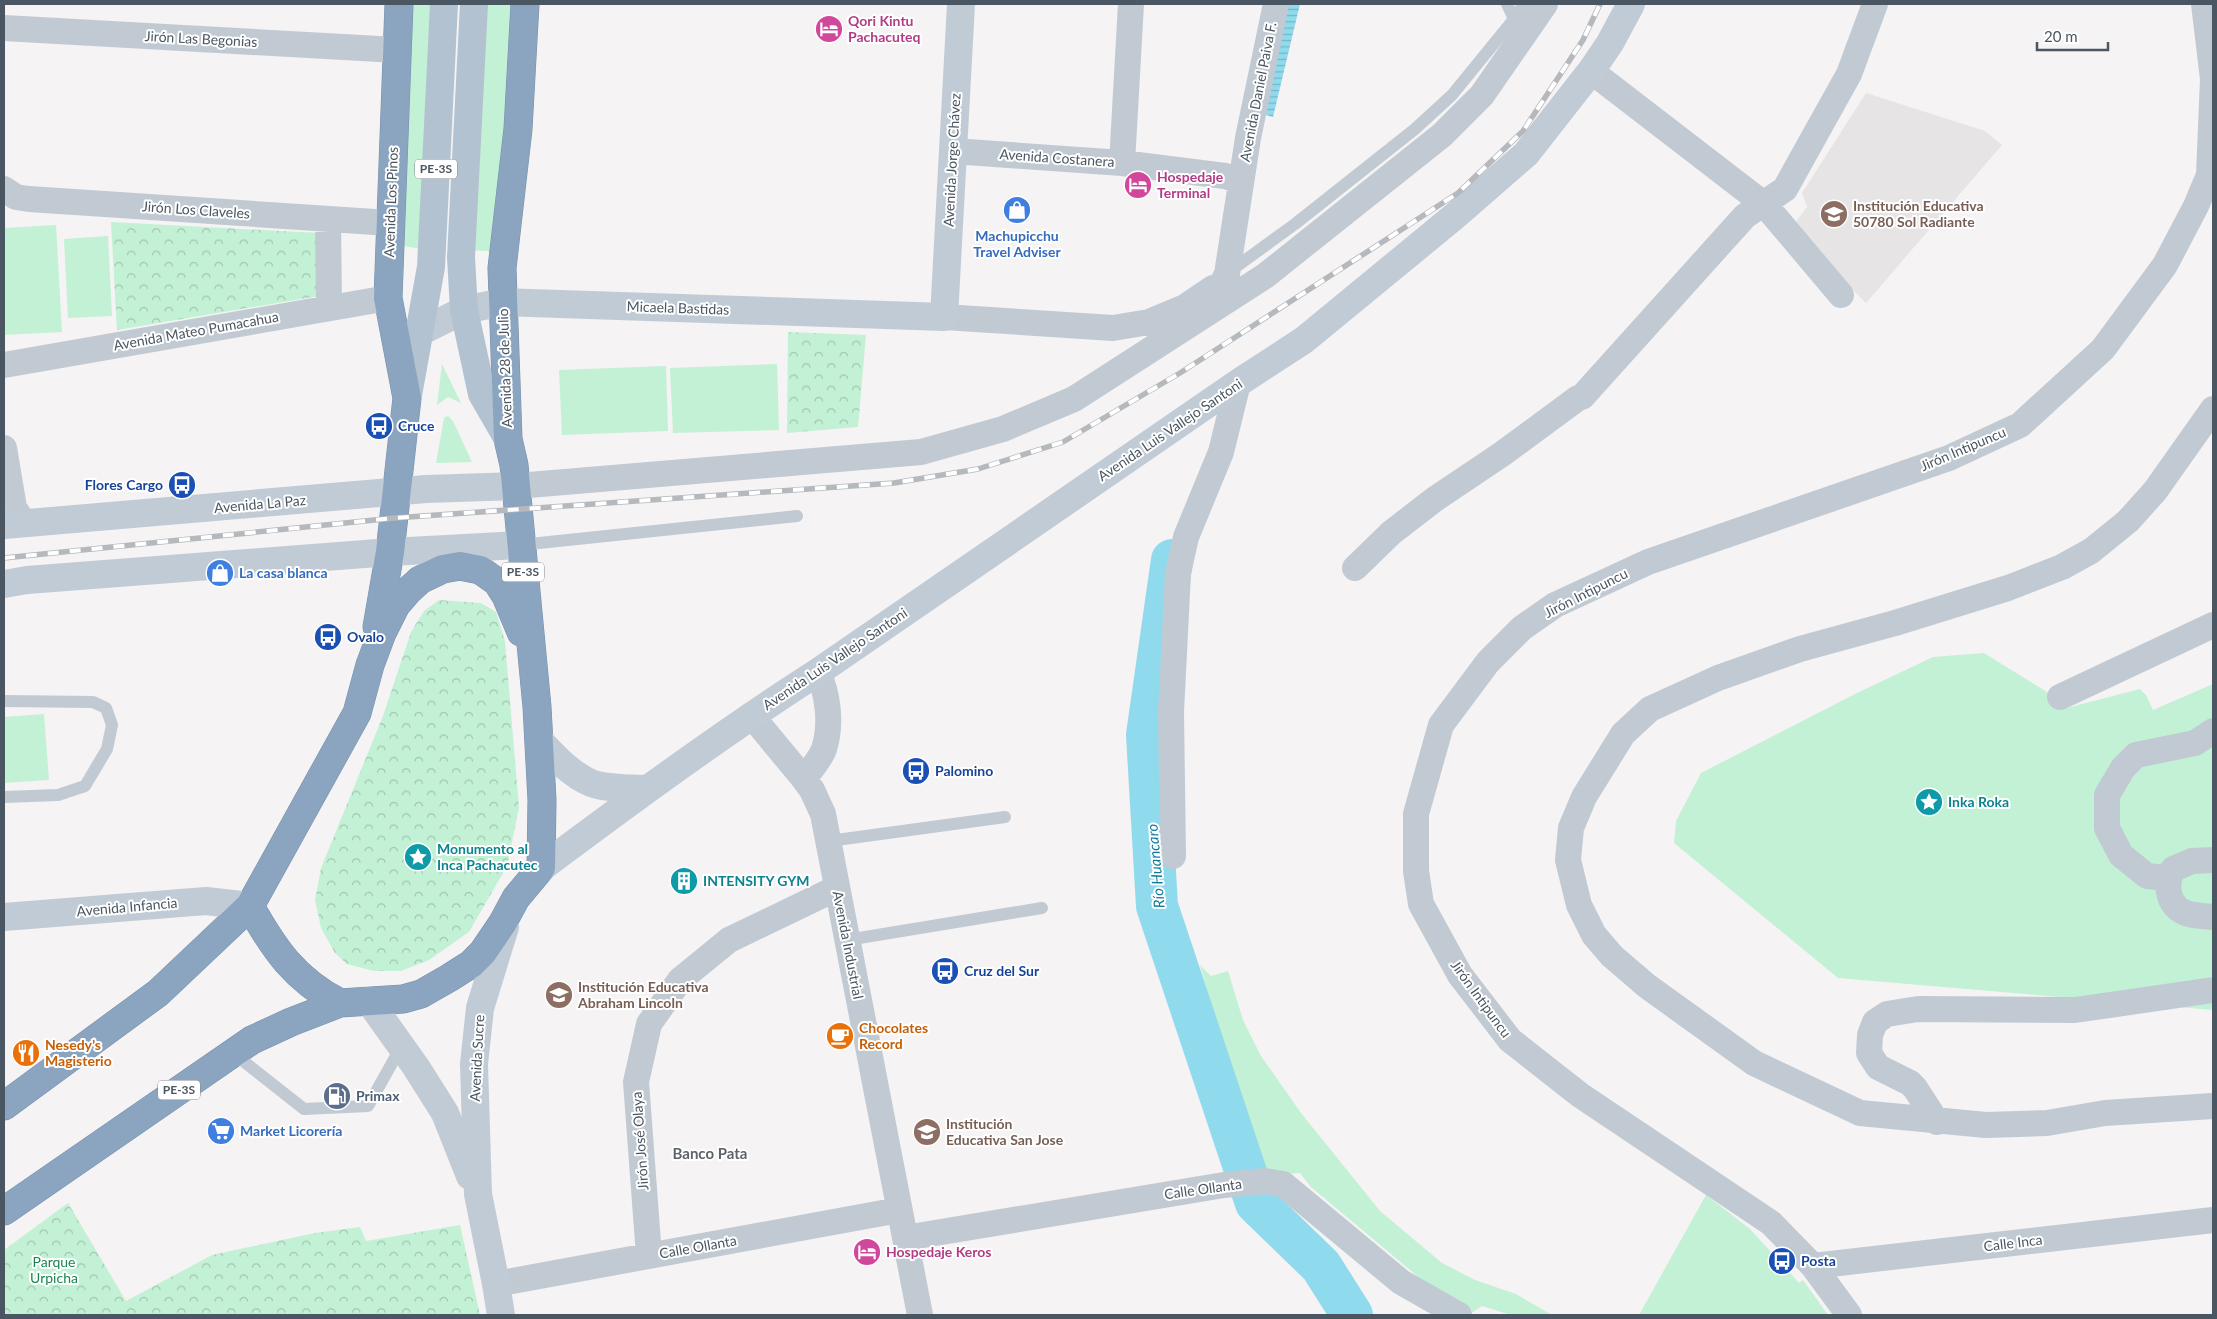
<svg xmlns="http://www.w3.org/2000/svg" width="2217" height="1319" font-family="Lato,sans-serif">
<defs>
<pattern id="park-crowns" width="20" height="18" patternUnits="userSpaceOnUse" patternTransform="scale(1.25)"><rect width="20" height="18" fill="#c3f1d5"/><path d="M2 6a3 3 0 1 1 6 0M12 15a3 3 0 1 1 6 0" fill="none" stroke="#a0c6b0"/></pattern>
<pattern id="water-rules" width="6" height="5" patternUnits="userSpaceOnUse" patternTransform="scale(1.25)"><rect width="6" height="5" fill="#90daee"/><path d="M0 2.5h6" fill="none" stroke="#78b4c4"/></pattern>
</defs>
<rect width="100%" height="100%" fill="#f5f3f3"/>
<!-- education -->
<path fill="#e6e4e5" d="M1866,93l119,38 17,14 -136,158 -75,-75 16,-21 -5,-14z"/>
<!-- grass -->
<path fill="#c3f1d5" d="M411,4h24l-14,245 -23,-4z
M482,4h31l-12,248 -31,-2z
M56,225l6,107 -58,3v-107z
M108,236l4,80 -44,2 -4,-79z
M442,364l19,39 -13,-6 -11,8z
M777,364l2,66 -106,3 -3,-65z
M666,366l2,65 -106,4 -3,-65z
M448,416l5,5 19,41 -36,1 8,-45z
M1984,653l63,39 12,18 81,-21 6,6 7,15 60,-26v326l-375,-32 -164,-135 2,-22 25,-48 156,-80 76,-36z
M44,714l5,66 -45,3v-66z
M1200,965l11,11 17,-5 15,49 18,36 40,57 79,98 62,52 33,17 41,14 36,21h-41l-29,-9 -9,6 -45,-27 -117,-98 -11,-14 -41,3z
M1706,1195l44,34 49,54 4,-3 25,35h-189z"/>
<!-- park -->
<path fill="url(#park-crowns)" d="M111,222l207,11 1,63 -202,34z
M788,332l78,3 -8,92 -71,6z
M439,600l42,3 15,9 9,29 14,167 -12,58 -38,66 -40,28 -28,11h-27l-27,-7 -12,-11 -14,-25 -6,-28 6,-32 62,-152 28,-84 13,-21z
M68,1203l58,98 86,-46 103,-22 45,-6 6,14 94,-16 20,90h-476v-65z"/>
<!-- water -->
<path fill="url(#water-rules)" d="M1285,4h15l-27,113 -13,-4z"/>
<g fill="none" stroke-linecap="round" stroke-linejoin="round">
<!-- river -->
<path stroke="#90daee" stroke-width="42" d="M1172,560l-25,175 10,171 99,297 65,63 31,49"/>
<defs>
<path id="highway" d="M377,627l13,-75 17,-154 -19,-100 11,-294
M250,906c24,43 45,74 90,97
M4,1106l154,-113 92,-87 107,-193 13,-48 12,-32 14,-28 12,-14 12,-11 23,-11 17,-3 20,4 17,12 9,14 15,36
M4,1211l248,-171 39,-18 49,-19 63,-4 18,-5 28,-16 22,-14 12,-12 19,-28 14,-26 25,-30 1,-68 -5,-93 -23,-242 -6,-26 -6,-171 16,-139 7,-125"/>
</defs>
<!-- highway casing -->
<use href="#highway" stroke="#7690ad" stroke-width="29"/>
<!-- lane -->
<path stroke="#c1cad2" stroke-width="12" d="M1507,4l7,15
M1229,272l66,-48 120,-95 37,-34 62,-76 10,-15
M520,545l277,-29
M4,701l89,1 13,6 6,17 -5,24 -22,37 -27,9 -54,2
M829,841l176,-24
M847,940l195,-32
M233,1053l71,56 64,-3 33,-59"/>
<!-- street -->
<path stroke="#c1cad2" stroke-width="26" d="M4,28l393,22
M1591,71l174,134 76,90
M953,151l169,12 9,-159
M1122,163l103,13 16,5
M4,189l12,8 13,2 361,24
M328,219l1,88
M1203,311l13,-16 11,-21 21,-136 28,-134
M944,317l169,11 36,-6 36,-15 28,-19
M4,365l384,-67
M2213,409l-58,82 -27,30 -37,30 -29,16 -54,21 -113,35 -95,26 -82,29 -68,31 -27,25 -39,63 -13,31 -3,32 11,45 15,30 18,21 35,30 107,77 106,50 126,12 61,-2 58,-10 108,-7
M4,448l10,60 10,15
M517,486l404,-34 82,-23 71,-30 191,-123 177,-141 40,-40 63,-91
M1355,568l36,-35 44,-34 67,-45 76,-56 4,-1 163,-181 40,-27 64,-115 26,-70
M2060,697l153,-72
M751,715l53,64 8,11 11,24 97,501
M804,779c6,-9 16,-19 20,-30 8,-25 4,-54 -6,-77
M1173,856l-2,-144 7,-139 8,-36 35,-85 17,-69
M2213,860l-21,1 -19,8c-9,16 -5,40 16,45 8,2 16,2 24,3
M2168,878l-21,-2 -26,-21 -14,-27v-33l16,-27 13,-13 59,-12 18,-12
M1937,1122l-22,-34 -5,-5 -32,-16 -9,-14 1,-18 5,-13 12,-8 31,-5 157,1 138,-20
M905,1238l319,-53 41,-4 18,3 118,98 58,33
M649,1256l-13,-174 13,-58 31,-44 49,-40 108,-52
M1813,1266l400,-46
M496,1284l403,-74
M1849,1315l-36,-49 -42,-43 -191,-128 -70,-55 -50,-65 -39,-71 -5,-33v-57l25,-89 47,-63 34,-34 33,-23 93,-43 301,-104 71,-33 83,-76 62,-84 31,-59 13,-31 4,-96 -9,-75"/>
<!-- secondary -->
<path stroke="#c1cbd6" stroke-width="28" d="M418,333l46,-23 39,-8 441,15 17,-313
M4,525l422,-36 91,-3
M4,584l23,-4 363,-28 130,-7
M539,740c15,16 31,34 52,43 16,6 37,5 55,6
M541,868c91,-68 182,-135 277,-196l420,-289 66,-43 152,-125 70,-61 65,-83 19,-28 21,-39
M4,917l202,-16 44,5
M369,1001l47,66 29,46 25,63
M501,1315l-5,-31 -18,-90 -4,-130 6,-56 25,-81"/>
<!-- primary -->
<path stroke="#b3c2d1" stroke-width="28" d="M474,4l-13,253 3,53 18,84 26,45
M408,395l23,-128 13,-263"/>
<!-- highway -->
<use href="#highway" stroke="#8ba5c1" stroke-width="28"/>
<defs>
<path id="rail" d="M4,558l390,-40 500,-35 84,-14 85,-27 117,-69 278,-180 65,-62 60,-91 17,-36"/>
</defs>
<!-- rail casing -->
<use href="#rail" stroke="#b5b8bd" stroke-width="5.5"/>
<!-- rail -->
<use href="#rail" stroke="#fff" stroke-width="4" stroke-dasharray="11" stroke-linecap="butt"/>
</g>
<!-- icons -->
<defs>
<symbol id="hotel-disc" viewBox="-11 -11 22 22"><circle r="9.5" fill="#d1479c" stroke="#fff"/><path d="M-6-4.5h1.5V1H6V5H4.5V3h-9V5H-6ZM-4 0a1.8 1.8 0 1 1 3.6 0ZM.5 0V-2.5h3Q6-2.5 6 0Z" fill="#fff"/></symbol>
<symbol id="shop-disc" viewBox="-11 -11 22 22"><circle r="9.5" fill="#3f7fe0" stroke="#fff"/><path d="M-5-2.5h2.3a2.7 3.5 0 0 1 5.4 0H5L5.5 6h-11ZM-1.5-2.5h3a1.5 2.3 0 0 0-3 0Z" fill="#fff"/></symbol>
<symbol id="school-disc" viewBox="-11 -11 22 22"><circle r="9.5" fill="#8d6e63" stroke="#fff"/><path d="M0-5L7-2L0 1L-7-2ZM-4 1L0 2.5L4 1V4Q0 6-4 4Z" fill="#fff"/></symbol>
<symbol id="bus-disc" viewBox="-11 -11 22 22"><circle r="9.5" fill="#1a4fb4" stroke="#fff"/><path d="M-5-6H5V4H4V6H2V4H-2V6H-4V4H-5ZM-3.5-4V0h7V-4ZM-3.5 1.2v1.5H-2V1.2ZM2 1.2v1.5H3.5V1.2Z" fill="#fff"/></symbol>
<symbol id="sight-disc" viewBox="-11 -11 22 22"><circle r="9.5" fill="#0f9aa8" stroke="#fff"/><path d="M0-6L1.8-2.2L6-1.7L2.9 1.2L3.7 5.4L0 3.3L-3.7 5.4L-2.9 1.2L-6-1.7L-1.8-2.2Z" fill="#fff"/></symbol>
<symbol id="building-disc" viewBox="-11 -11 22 22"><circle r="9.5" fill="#0f9aa8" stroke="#fff"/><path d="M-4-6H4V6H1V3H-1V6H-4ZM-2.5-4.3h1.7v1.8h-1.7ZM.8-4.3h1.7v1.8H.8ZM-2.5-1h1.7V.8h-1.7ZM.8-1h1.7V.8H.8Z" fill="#fff"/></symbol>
<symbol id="cafe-disc" viewBox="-11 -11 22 22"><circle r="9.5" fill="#e8710a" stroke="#fff"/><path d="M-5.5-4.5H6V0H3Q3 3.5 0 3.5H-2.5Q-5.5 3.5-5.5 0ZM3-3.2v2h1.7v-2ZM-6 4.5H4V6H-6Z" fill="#fff"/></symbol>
<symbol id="restaurant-disc" viewBox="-11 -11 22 22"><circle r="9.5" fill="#e8710a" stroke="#fff"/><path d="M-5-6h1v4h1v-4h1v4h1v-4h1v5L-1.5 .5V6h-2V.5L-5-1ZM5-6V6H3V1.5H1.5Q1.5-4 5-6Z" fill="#fff"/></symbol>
<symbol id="fuel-disc" viewBox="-11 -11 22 22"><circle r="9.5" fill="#5c6f8a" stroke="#fff"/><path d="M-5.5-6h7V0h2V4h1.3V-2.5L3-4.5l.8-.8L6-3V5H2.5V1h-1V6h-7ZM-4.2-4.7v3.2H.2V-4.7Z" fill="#fff"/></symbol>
<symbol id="supermarket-disc" viewBox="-11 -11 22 22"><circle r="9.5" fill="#3f7fe0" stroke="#fff"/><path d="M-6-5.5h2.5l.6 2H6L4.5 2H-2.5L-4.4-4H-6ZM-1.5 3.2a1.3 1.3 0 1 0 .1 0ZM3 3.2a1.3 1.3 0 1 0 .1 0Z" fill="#fff"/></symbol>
</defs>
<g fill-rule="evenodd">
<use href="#hotel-disc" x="813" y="13" width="32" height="32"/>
<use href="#hotel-disc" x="1122" y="169" width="32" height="32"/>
<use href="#shop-disc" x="1001" y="194" width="32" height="32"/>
<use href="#school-disc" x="1818" y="198" width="32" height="32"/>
<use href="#bus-disc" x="363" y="410" width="32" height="32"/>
<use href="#bus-disc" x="166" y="469" width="32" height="32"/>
<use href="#shop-disc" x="204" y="557" width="32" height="32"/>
<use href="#bus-disc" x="312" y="621" width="32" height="32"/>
<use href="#bus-disc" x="900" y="755" width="32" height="32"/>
<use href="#sight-disc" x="1913" y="786" width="32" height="32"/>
<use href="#sight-disc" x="402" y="841" width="32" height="32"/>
<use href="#building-disc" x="668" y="865" width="32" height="32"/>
<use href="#bus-disc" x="929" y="955" width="32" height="32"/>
<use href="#school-disc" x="543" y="979" width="32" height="32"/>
<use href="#cafe-disc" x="824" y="1020" width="32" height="32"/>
<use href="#restaurant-disc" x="10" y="1037" width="32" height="32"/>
<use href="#fuel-disc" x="321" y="1080" width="32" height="32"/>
<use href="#supermarket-disc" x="205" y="1115" width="32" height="32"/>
<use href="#school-disc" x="911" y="1116" width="32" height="32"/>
<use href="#hotel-disc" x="851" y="1236" width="32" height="32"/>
<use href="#bus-disc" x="1766" y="1245" width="32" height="32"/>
</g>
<g text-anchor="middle" stroke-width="4" stroke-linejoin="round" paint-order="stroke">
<!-- shield labels -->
<g fill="#fff" stroke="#808990" stroke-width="1">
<rect x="415" y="159.5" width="42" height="19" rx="4"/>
<rect x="502" y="562.5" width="42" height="19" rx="4"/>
<rect x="158" y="1080.5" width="42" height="19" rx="4"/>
</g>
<g font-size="12" font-weight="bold" fill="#4a5661">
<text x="436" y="173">PE-3S</text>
<text x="523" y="576">PE-3S</text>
<text x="179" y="1094">PE-3S</text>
</g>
<!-- hotel labels -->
<g font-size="14" font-weight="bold" fill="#b23c85" stroke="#fff" text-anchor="start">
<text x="848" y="26">Qori Kintu<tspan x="848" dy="16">Pachacuteq</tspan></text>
<text x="1157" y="182">Hospedaje<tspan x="1157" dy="16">Terminal</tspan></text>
<text x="886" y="1257">Hospedaje Keros</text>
</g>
<!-- street labels -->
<g font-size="14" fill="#4a5661" stroke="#fff">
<text transform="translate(201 39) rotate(3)" y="5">Jirón Las Begonias</text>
<text transform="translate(1258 92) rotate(-79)" y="5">Avenida Daniel Paiva F.</text>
<text transform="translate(1057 158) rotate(4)" y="5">Avenida Costanera</text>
<text transform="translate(952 160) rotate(-87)" y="5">Avenida Jorge Chávez</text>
<text transform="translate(391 202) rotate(-88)" y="5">Avenida Los Pinos</text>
<text transform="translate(196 210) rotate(4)" y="5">Jirón Los Claveles</text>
<text transform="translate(678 308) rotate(2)" y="5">Micaela Bastidas</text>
<text transform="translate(196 331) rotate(-10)" y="5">Avenida Mateo Pumacahua</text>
<text transform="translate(505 368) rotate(-92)" y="5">Avenida 28 de Julio</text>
<text transform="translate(1170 430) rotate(-34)" y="5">Avenida Luis Vallejo Santoni</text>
<text transform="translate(1963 449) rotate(-23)" y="5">Jirón Intipuncu</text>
<text transform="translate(260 504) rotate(-5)" y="5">Avenida La Paz</text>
<text transform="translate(1586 593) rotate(-27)" y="5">Jirón Intipuncu</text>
<text transform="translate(835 659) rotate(-34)" y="5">Avenida Luis Vallejo Santoni</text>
<text transform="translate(127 907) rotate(-5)" y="5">Avenida Infancia</text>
<text transform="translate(848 945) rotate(79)" y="5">Avenida Industrial</text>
<text transform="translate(1481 999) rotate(54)" y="5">Jirón Intipuncu</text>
<text transform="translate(477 1058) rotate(-87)" y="5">Avenida Sucre</text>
<text transform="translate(640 1141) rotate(-94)" y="5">Jirón José Olaya</text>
<text transform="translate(1203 1189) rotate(-8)" y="5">Calle Ollanta</text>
<text transform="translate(2013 1243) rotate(-7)" y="5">Calle Inca</text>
<text transform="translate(698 1247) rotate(-10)" y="5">Calle Ollanta</text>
</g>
<!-- education labels -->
<g font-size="14" font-weight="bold" fill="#785e54" stroke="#fff" text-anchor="start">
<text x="1853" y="211">Institución Educativa<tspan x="1853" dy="16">50780 Sol Radiante</tspan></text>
<text x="578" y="992">Institución Educativa<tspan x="578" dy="16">Abraham Lincoln</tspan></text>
<text x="946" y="1129">Institución<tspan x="946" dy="16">Educativa San Jose</tspan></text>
</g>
<!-- shop labels -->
<g font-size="14" font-weight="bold" fill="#366cbe" stroke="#fff" text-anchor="start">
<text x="1017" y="241" text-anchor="middle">Machupicchu<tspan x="1017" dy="16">Travel Adviser</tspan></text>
<text x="239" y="578">La casa blanca</text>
<text x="240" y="1136">Market Licorería</text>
</g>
<!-- transit labels -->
<g font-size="14" font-weight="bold" fill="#164399" stroke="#fff" text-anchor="start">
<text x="398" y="431">Cruce</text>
<text x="163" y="490" text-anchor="end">Flores Cargo</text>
<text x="347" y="642">Ovalo</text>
<text x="935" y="776">Palomino</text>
<text x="964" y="976">Cruz del Sur</text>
<text x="1801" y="1266">Posta</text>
</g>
<!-- culture labels -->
<g font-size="14" font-weight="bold" fill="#0d838f" stroke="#fff" text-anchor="start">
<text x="1948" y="807">Inka Roka</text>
<text x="437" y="854">Monumento al<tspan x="437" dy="16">Inca Pachacutec</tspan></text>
<text x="703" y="886">INTENSITY GYM</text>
</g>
<!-- food labels -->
<g font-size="14" font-weight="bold" fill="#c56008" stroke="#fff" text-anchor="start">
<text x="859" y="1033">Chocolates<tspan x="859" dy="16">Record</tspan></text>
<text x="45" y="1050">Nesedy’s<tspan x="45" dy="16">Magisterio</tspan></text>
</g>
<!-- service labels -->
<g font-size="14" font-weight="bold" fill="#4e5e75" stroke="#fff" text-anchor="start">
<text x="356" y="1101">Primax</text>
</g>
<!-- park labels -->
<g font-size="14" fill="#17864f" stroke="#fff">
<text x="54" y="1267">Parque<tspan x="54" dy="16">Urpicha</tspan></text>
</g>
<!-- water labels -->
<g font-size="15" font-style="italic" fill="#0c7c9b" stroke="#fff">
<text transform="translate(1156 866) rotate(-95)" y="5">Río Huancaro</text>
</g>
<!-- neighbourhood labels -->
<g font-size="15" font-weight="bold" fill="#5f6368" stroke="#fff">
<text x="710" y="1159">Banco Pata</text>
</g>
</g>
<!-- border -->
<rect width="2217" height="1319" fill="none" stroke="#4a5661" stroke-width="10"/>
<!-- scale -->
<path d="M2037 42v8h71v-8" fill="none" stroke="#4a5661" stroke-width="2.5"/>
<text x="2044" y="42" font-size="15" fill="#4a5661" stroke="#ffffff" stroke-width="4" paint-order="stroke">20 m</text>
</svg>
